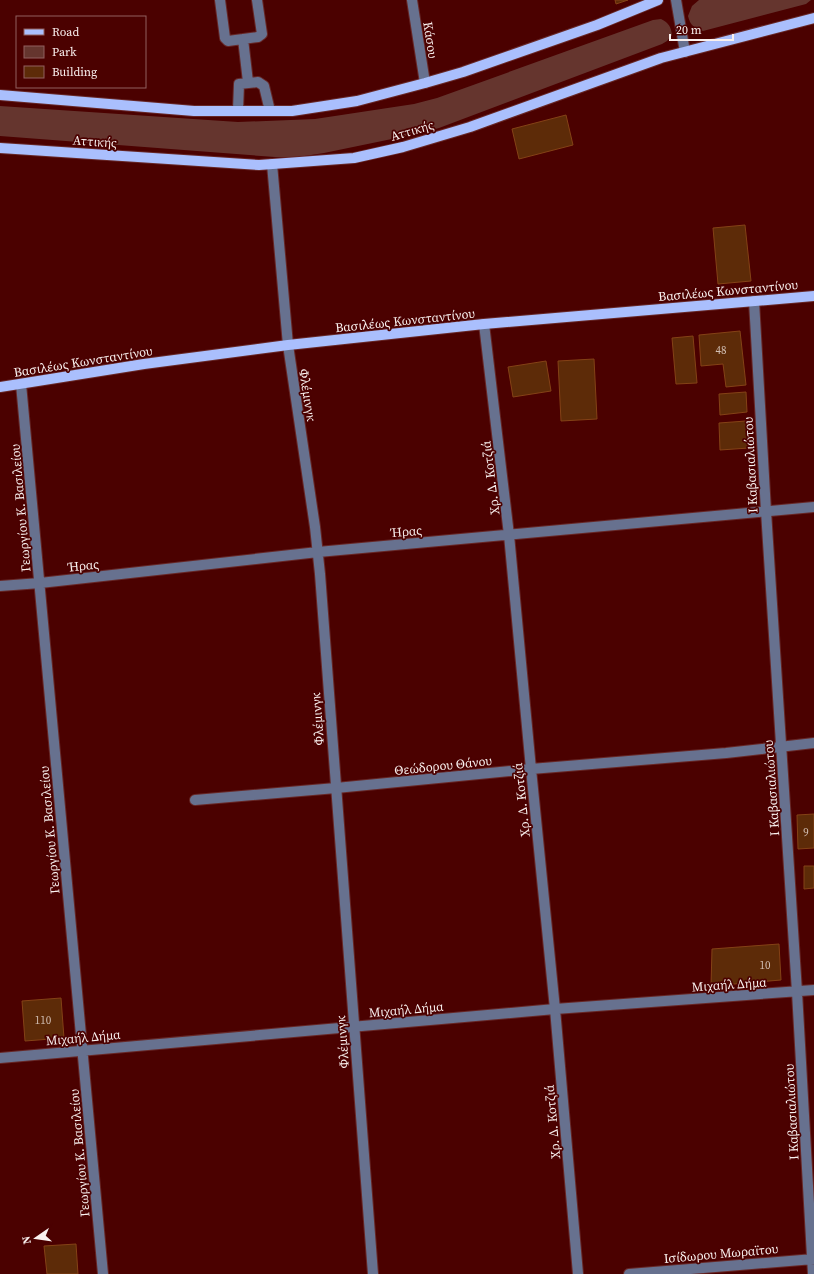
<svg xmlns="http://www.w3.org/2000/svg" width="814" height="1274" font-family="'Source Serif 4',serif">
<rect width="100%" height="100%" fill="#4b0100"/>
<!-- green -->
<path fill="#65352e" d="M699,0h112l-5,4 -103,27c-9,-3 -13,-6 -15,-15l4,-10z
M661,19c8,4 10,8 11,16l-5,6 -5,3 -223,84 -23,6 -92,19 -26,4h-23l-275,-21v-30l238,16 77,-3 99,-15 23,-6 216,-78z"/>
<!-- building -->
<path fill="#5d2b08" stroke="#844216" d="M615,0h13l-12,4z
M566,115l7,30 -54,14 -7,-30z
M745,225l6,56 -33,3 -5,-56z
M740,331l6,54 -20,2 -3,-23 -22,2 -2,-31z
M693,336l4,47 -21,1 -4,-46z
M594,359l3,60 -36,2 -3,-60z
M546,361l5,30 -38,6 -5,-30z
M746,392l1,20 -27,3 -1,-21z
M746,421l3,27 -29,2 -1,-27z
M814,814v34l-16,1 -1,-34z
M804,866h10v22l-10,1z
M779,944l2,36 -70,6 1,-37z
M61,998l3,40 -39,3 -3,-40z
M76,1244l2,30h-31l-3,-28z"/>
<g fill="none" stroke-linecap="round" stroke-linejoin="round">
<defs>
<path id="minor" d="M220,0l5,38 3,3 30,-4 4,-3 -5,-34
M412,0l13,83
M676,0l9,52
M243,39l5,43
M238,110l1,-26 19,-2 6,4 6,25
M272,164l16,181 27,182 5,47 53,700
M754,301l12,210 31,481 16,282
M484,324l25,211 22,234 24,240 23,265
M21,384l82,890
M0,586l40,-3 278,-31 496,-45
M195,800l141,-12 195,-19 195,-16 88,-10
M0,1058l555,-49 259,-19
M629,1274l185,-15"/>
<path id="major" d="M0,95l194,16h98l65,-10 68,-18 38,-11 134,-47 61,-25
M0,148l259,17 95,-7 49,-11 67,-20 191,-69 153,-40
M0,387l144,-23 144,-19 196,-21 330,-28"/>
</defs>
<!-- minor casing -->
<use href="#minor" stroke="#672726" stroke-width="12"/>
<!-- major casing -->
<use href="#major" stroke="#672726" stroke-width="12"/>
<!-- minor -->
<use href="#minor" stroke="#67718f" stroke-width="10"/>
<!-- major -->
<use href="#major" stroke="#aabffd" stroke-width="10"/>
</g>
<g text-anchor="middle" stroke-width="3.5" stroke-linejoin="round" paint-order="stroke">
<!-- number labels -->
<g font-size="11" fill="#d2bfb4">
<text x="721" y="354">48</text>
<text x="806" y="836">9</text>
<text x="765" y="969">10</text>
<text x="43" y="1024">110</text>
</g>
<!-- street labels -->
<g font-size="13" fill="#f9f0ee" stroke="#4b0100">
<text transform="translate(431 40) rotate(81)" y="5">Κάσου</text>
<text transform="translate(412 130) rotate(-16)" y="5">Αττικής</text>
<text transform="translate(95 141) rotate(4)" y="5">Αττικής</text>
<text transform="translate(728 290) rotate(-5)" y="5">Βασιλέως Κωνσταντίνου</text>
<text transform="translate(405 320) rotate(-6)" y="5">Βασιλέως Κωνσταντίνου</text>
<text transform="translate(83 361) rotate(-9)" y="5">Βασιλέως Κωνσταντίνου</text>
<text transform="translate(308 395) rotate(81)" y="5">Φλέμινγκ</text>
<text transform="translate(750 465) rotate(-93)" y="5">Ι Καβασιαλιώτου</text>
<text transform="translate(490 478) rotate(-97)" y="5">Χρ. Δ. Κοτζιά</text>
<text transform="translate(20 508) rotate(-95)" y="5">Γεωργίου Κ. Βασιλείου</text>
<text transform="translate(406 531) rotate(-5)" y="5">Ήρας</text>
<text transform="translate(83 565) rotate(-6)" y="5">Ήρας</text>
<text transform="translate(317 719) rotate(-94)" y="5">Φλέμινγκ</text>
<text transform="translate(443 765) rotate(-6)" y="5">Θεώδορου Θάνου</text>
<text transform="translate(771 788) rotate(-94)" y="5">Ι Καβασιαλιώτου</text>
<text transform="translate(521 800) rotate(-96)" y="5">Χρ. Δ. Κοτζιά</text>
<text transform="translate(49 830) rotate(-95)" y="5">Γεωργίου Κ. Βασιλείου</text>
<text transform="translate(729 984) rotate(-4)" y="5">Μιχαήλ Δήμα</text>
<text transform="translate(406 1009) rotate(-5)" y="5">Μιχαήλ Δήμα</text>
<text transform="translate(83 1037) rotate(-5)" y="5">Μιχαήλ Δήμα</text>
<text transform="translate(342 1042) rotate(-94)" y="5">Φλέμινγκ</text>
<text transform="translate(791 1112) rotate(-93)" y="5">Ι Καβασιαλιώτου</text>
<text transform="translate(552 1122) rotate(-95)" y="5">Χρ. Δ. Κοτζιά</text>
<text transform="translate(79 1153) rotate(-95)" y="5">Γεωργίου Κ. Βασιλείου</text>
<text transform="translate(721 1253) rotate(-5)" y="5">Ισίδωρου Μωραϊτου</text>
</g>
</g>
<!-- legend -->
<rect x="16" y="16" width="130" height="72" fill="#4b0100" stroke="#91615f"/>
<rect x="24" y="29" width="20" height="6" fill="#aabffd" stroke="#91615f"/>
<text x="52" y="36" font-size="12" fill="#f9f0ee">Road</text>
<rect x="24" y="46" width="20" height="12" fill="#65352e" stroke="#91615f"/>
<text x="52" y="56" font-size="12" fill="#f9f0ee">Park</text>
<rect x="24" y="66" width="20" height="12" fill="#5d2b08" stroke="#91615f"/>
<text x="52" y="76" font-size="12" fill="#f9f0ee">Building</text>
<!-- north arrow -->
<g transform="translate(36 1238) rotate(257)" stroke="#4b0100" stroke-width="3" paint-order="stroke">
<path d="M0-3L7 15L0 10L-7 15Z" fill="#f9f0ee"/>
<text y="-6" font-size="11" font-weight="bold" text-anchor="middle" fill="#f9f0ee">N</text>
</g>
<!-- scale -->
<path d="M670 34v6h63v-6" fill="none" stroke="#f9f0ee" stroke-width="2"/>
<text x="676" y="34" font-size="12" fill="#f9f0ee" stroke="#4b0100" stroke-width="3" paint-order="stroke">20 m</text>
</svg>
